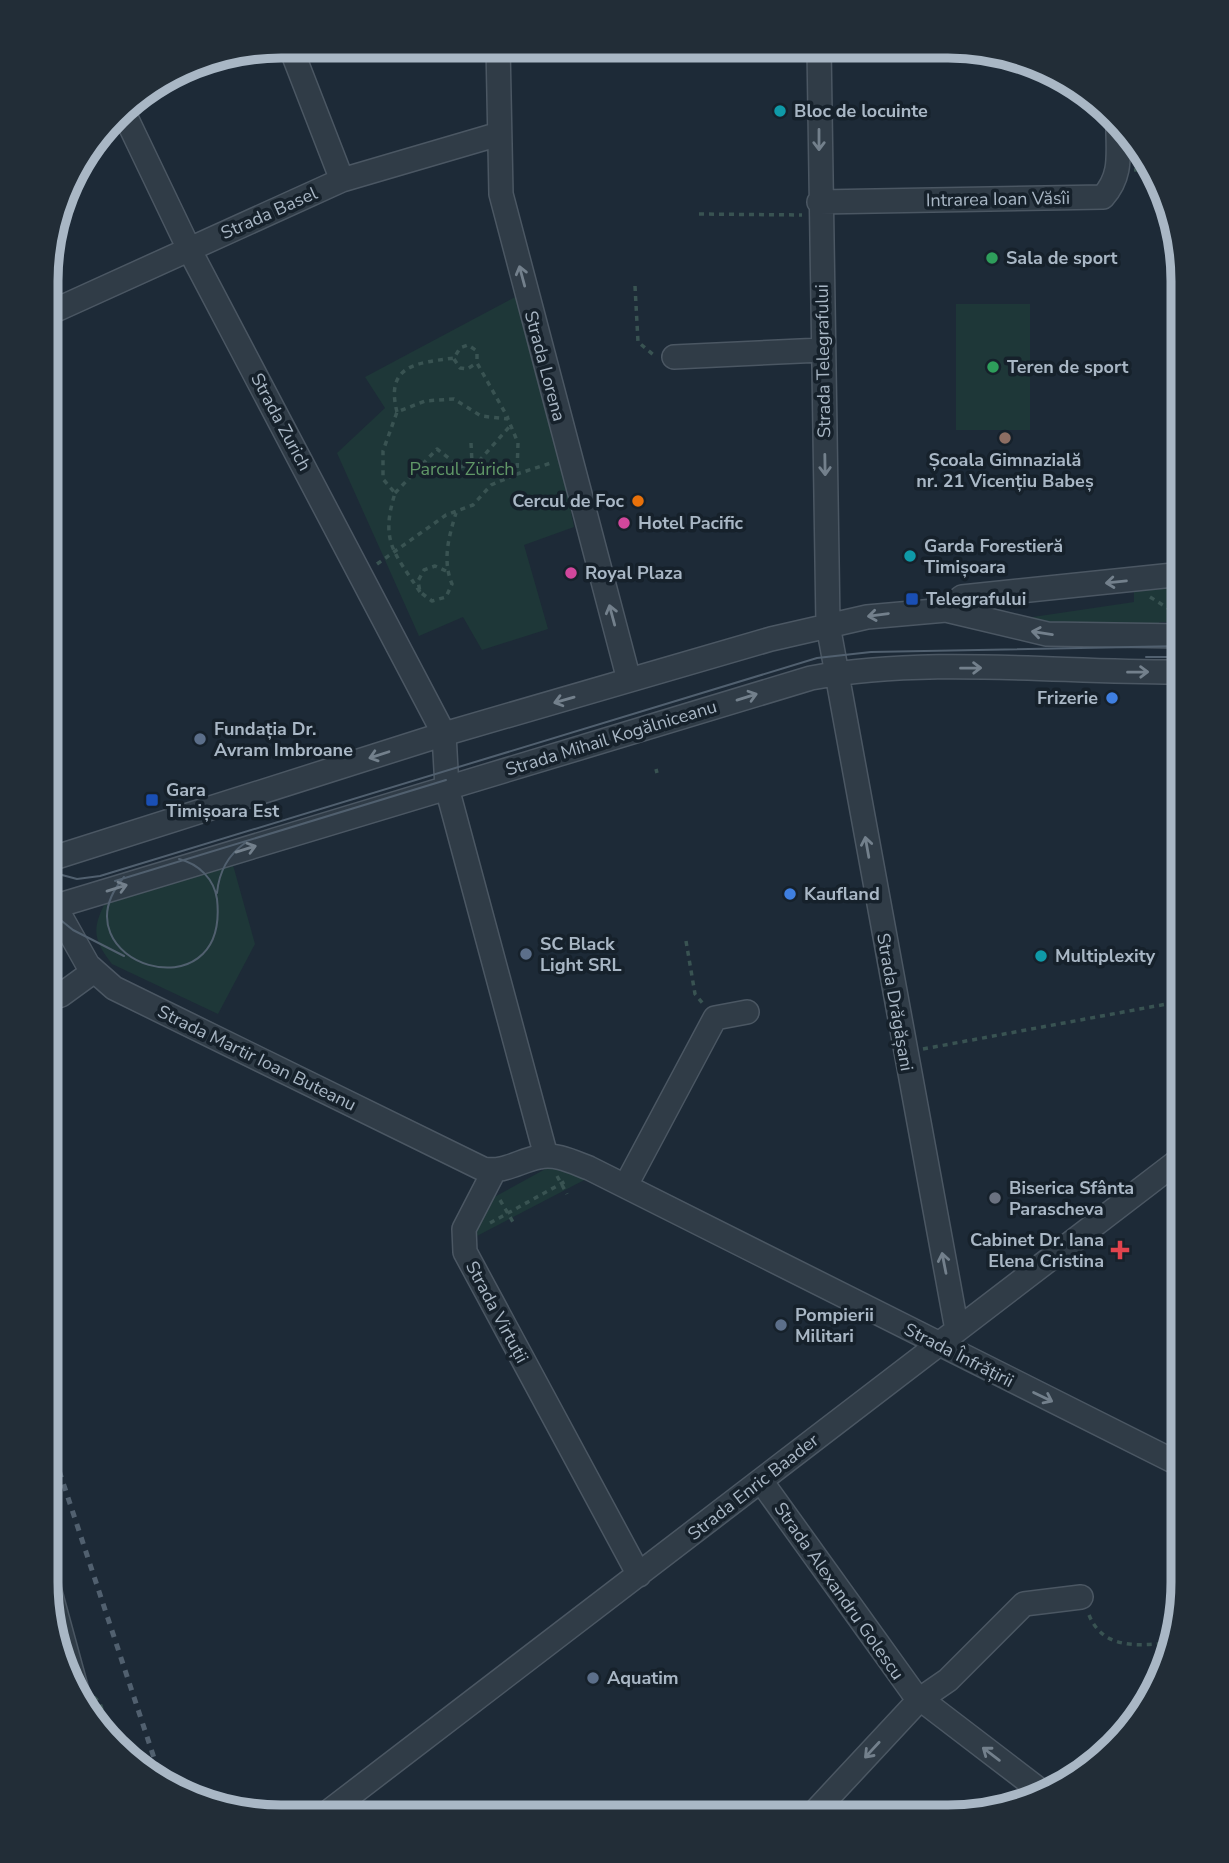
<svg xmlns="http://www.w3.org/2000/svg" width="1229" height="1863" font-family="'Nunito Sans',sans-serif">
<rect width="100%" height="100%" fill="#1d2a37"/>
<!-- green -->
<path fill="#1e3738" d="M517,296l44,164 13,67 -50,18 24,84 -66,21 -19,-33 -44,19 -82,-183 48,-45 -20,-31z
M956,304h74v126h-74z
M1183,582v40h-24v9l-146,-11 121,-18v-13z
M233,865l22,79 -37,70 -106,-50c-19,-24 -20,-35 -7,-61z
M560,1165l30,12 -115,60 12,-36 62,-34z"/>
<g fill="none" stroke-linecap="round" stroke-linejoin="round">
<defs>
<path id="minor" d="M290,46l52,134
M498,46l3,148 128,486
M819,47l9,578 129,705
M122,109l67,140 255,485 3,54 99,368
M819,202l284,-5c19,-21 15,-42 15,-69
M47,314l295,-134 157,-46
M674,357l148,-7
M946,610l16,-13 221,-23
M47,860l397,-126 327,-95 96,-22 79,-7 101,24 136,2
M47,892l41,73 26,23 369,181c21,4 36,-8 56,-12 17,-4 34,5 50,11l594,298
M53,907l758,-229c122,-22 249,-5 372,-6
M46,1000l15,-5 33,-24
M494,1171l-30,58 1,23 174,323
M626,1185l89,-167 32,-6
M761,1481l153,213 132,101
M46,1577l31,114
M323,1816l860,-659
M810,1817l109,-117 29,-20 76,-76 57,-7"/>
</defs>
<!-- minor casing -->
<use href="#minor" stroke="#4b5763" stroke-width="26"/>
<!-- path -->
<path stroke="#395352" stroke-width="3.5" stroke-dasharray="5 5" stroke-linecap="butt" d="M918,47l1,4
M1134,170l15,-1
M699,214l103,1
M635,286l3,56 17,14
M454,359l6,9 7,1 10,-6
M397,412c-12,-47 19,-49 57,-54l6,-10 8,-3 9,6v12l31,55
M471,443l1,20
M395,493l42,-44 23,18 18,-5 33,-37
M377,564l69,-49 27,-10 18,-20 26,-11
M446,571l-11,-5 -11,4 -6,11 2,11 12,9 14,-4 6,-13c-10,-24 -3,-48 4,-71
M420,592c-26,-40 -40,-50 -25,-99l-12,-14v-28l14,-39 28,-11 29,-2 27,17 27,3 10,24 -1,31 37,-12
M1150,597l29,18
M656,769l1,4
M686,941l9,53 9,11
M923,1049l260,-48
M557,1176l10,18
M500,1200l13,22
M490,1223l76,-42
M1089,1615c14,34 47,31 79,28
M94,1697l6,6 10,30"/>
<!-- minor -->
<use href="#minor" stroke="#303c47" stroke-width="23"/>
<!-- tram -->
<path stroke="#51606f" stroke-width="2" d="M1146,657h37
M47,871l30,8 23,-3 717,-218 54,-6 312,-6
M124,877c-71,85 106,142 93,22 -3,-20 -18,-35 -38,-40
M115,881l331,-101
M217,893c2,-21 11,-38 28,-50
M47,909l26,21 51,26"/>
<!-- rail -->
<path stroke="#51606f" stroke-width="5" stroke-dasharray="7 7" stroke-linecap="butt" d="M46,1431l115,348"/>
</g>
<!-- one-way arrows -->
<defs><path id="oneway-shaft" d="M-6 0H5M1.5-3L5.5 0L1.5 3" fill="none" stroke-width="1.6" stroke-linecap="round" stroke-linejoin="round" transform="scale(1.75)"/></defs>
<g stroke="#73808c">
<use href="#oneway-shaft" transform="translate(819 140) rotate(90)"/>
<use href="#oneway-shaft" transform="translate(522 276) rotate(-105)"/>
<use href="#oneway-shaft" transform="translate(825 465) rotate(89)"/>
<use href="#oneway-shaft" transform="translate(1116 582) rotate(174)"/>
<use href="#oneway-shaft" transform="translate(612 615) rotate(-105)"/>
<use href="#oneway-shaft" transform="translate(878 615) rotate(172)"/>
<use href="#oneway-shaft" transform="translate(1042 633) rotate(-171)"/>
<use href="#oneway-shaft" transform="translate(971 668) rotate(-1)"/>
<use href="#oneway-shaft" transform="translate(1138 672) rotate(-1)"/>
<use href="#oneway-shaft" transform="translate(747 697) rotate(-17)"/>
<use href="#oneway-shaft" transform="translate(564 700) rotate(164)"/>
<use href="#oneway-shaft" transform="translate(379 755) rotate(162)"/>
<use href="#oneway-shaft" transform="translate(867 847) rotate(-100)"/>
<use href="#oneway-shaft" transform="translate(246 849) rotate(-17)"/>
<use href="#oneway-shaft" transform="translate(117 888) rotate(-17)"/>
<use href="#oneway-shaft" transform="translate(944 1263) rotate(-101)"/>
<use href="#oneway-shaft" transform="translate(1043 1397) rotate(26)"/>
<use href="#oneway-shaft" transform="translate(872 1750) rotate(133)"/>
<use href="#oneway-shaft" transform="translate(991 1754) rotate(-143)"/>
</g>
<!-- markers -->
<g fill="#0f9aa8" stroke="#16212b" stroke-width="2.5">
<circle cx="780" cy="111" r="7"/>
<circle cx="910" cy="556" r="7"/>
<circle cx="1041" cy="956" r="7"/>
</g>
<g fill="#2e9e5b" stroke="#16212b" stroke-width="2.5">
<circle cx="992" cy="258" r="7"/>
<circle cx="993" cy="367" r="7"/>
</g>
<circle fill="#8d6e63" stroke="#16212b" stroke-width="2.5" cx="1005" cy="438" r="7"/>
<circle fill="#e8710a" stroke="#16212b" stroke-width="2.5" cx="638" cy="501" r="7"/>
<g fill="#d1479c" stroke="#16212b" stroke-width="2.5">
<circle cx="624" cy="523" r="7"/>
<circle cx="571" cy="573" r="7"/>
</g>
<g fill="#1a4fb4" stroke="#16212b" stroke-width="2.5">
<rect x="905" y="592" width="14" height="14" rx="3.5"/>
<rect x="145" y="793" width="14" height="14" rx="3.5"/>
</g>
<g fill="#3f7fe0" stroke="#16212b" stroke-width="2.5">
<circle cx="1112" cy="698" r="7"/>
<circle cx="790" cy="894" r="7"/>
</g>
<g fill="#5c6f8a" stroke="#16212b" stroke-width="2.5">
<circle cx="200" cy="739" r="7"/>
<circle cx="526" cy="954" r="7"/>
<circle cx="781" cy="1325" r="7"/>
<circle cx="593" cy="1678" r="7"/>
</g>
<circle fill="#6b7280" stroke="#16212b" stroke-width="2.5" cx="995" cy="1198" r="7"/>
<path fill="#e0444e" stroke="#16212b" stroke-width="2.5" d="M1116.5 1239.5h7v7h7v7h-7v7h-7v-7h-7v-7h7z"/>
<g text-anchor="middle" stroke-width="7" stroke-linejoin="round" paint-order="stroke">
<!-- poi labels -->
<g font-size="18" font-weight="bold" fill="#a9b7c5" stroke="#16212b" text-anchor="start">
<text x="794" y="117">Bloc de locuinte</text>
<text x="1006" y="264">Sala de sport</text>
<text x="1007" y="373">Teren de sport</text>
<text x="1005" y="466" text-anchor="middle">Școala Gimnazială<tspan x="1005" dy="21">nr. 21 Vicențiu Babeș</tspan></text>
<text x="624" y="507" text-anchor="end">Cercul de Foc</text>
<text x="638" y="529">Hotel Pacific</text>
<text x="924" y="552">Garda Forestieră<tspan x="924" dy="21">Timișoara</tspan></text>
<text x="585" y="579">Royal Plaza</text>
<text x="926" y="605">Telegrafului</text>
<text x="1098" y="704" text-anchor="end">Frizerie</text>
<text x="214" y="735">Fundația Dr.<tspan x="214" dy="21">Avram Imbroane</tspan></text>
<text x="166" y="796">Gara<tspan x="166" dy="21">Timișoara Est</tspan></text>
<text x="804" y="900">Kaufland</text>
<text x="540" y="950">SC Black<tspan x="540" dy="21">Light SRL</tspan></text>
<text x="1055" y="962">Multiplexity</text>
<text x="1009" y="1194">Biserica Sfânta<tspan x="1009" dy="21">Parascheva</tspan></text>
<text x="1104" y="1246" text-anchor="end">Cabinet Dr. Iana<tspan x="1104" dy="21">Elena Cristina</tspan></text>
<text x="795" y="1321">Pompierii<tspan x="795" dy="21">Militari</tspan></text>
<text x="607" y="1684">Aquatim</text>
</g>
<!-- street labels -->
<g font-size="18" fill="#a9b7c5" stroke="#16212b">
<text transform="translate(998 199) rotate(-1)" y="6">Intrarea Ioan Văsîi</text>
<text transform="translate(269 213) rotate(-24)" y="6">Strada Basel</text>
<text transform="translate(823 361) rotate(-91)" y="6">Strada Telegrafului</text>
<text transform="translate(545 366) rotate(75)" y="6">Strada Lorena</text>
<text transform="translate(281 422) rotate(62)" y="6">Strada Zurich</text>
<text transform="translate(611 738) rotate(-17)" y="6">Strada Mihail Kogălniceanu</text>
<text transform="translate(895 1002) rotate(80)" y="6">Strada Drăgășani</text>
<text transform="translate(257 1058) rotate(26)" y="6">Strada Martir Ioan Buteanu</text>
<text transform="translate(497 1312) rotate(62)" y="6">Strada Virtuții</text>
<text transform="translate(959 1355) rotate(27)" y="6">Strada Înfrățirii</text>
<text transform="translate(753 1487) rotate(-38)" y="6">Strada Enric Baader</text>
<text transform="translate(839 1591) rotate(55)" y="6">Strada Alexandru Golescu</text>
</g>
<!-- park labels -->
<g font-size="18" fill="#609767" stroke="#16212b">
<text x="462" y="475">Parcul Zürich</text>
</g>
</g>
<!-- crop -->
<path d="M0 0H1229V1863H0ZM281 58H948A223 223 0 0 1 1171 281V1582A223 223 0 0 1 948 1805H281A223 223 0 0 1 58 1582V281A223 223 0 0 1 281 58Z" fill="#222d37" fill-rule="evenodd"/>
<path fill="none" stroke="#a9b7c5" stroke-width="9" d="M281 58H948A223 223 0 0 1 1171 281V1582A223 223 0 0 1 948 1805H281A223 223 0 0 1 58 1582V281A223 223 0 0 1 281 58Z"/>
</svg>
